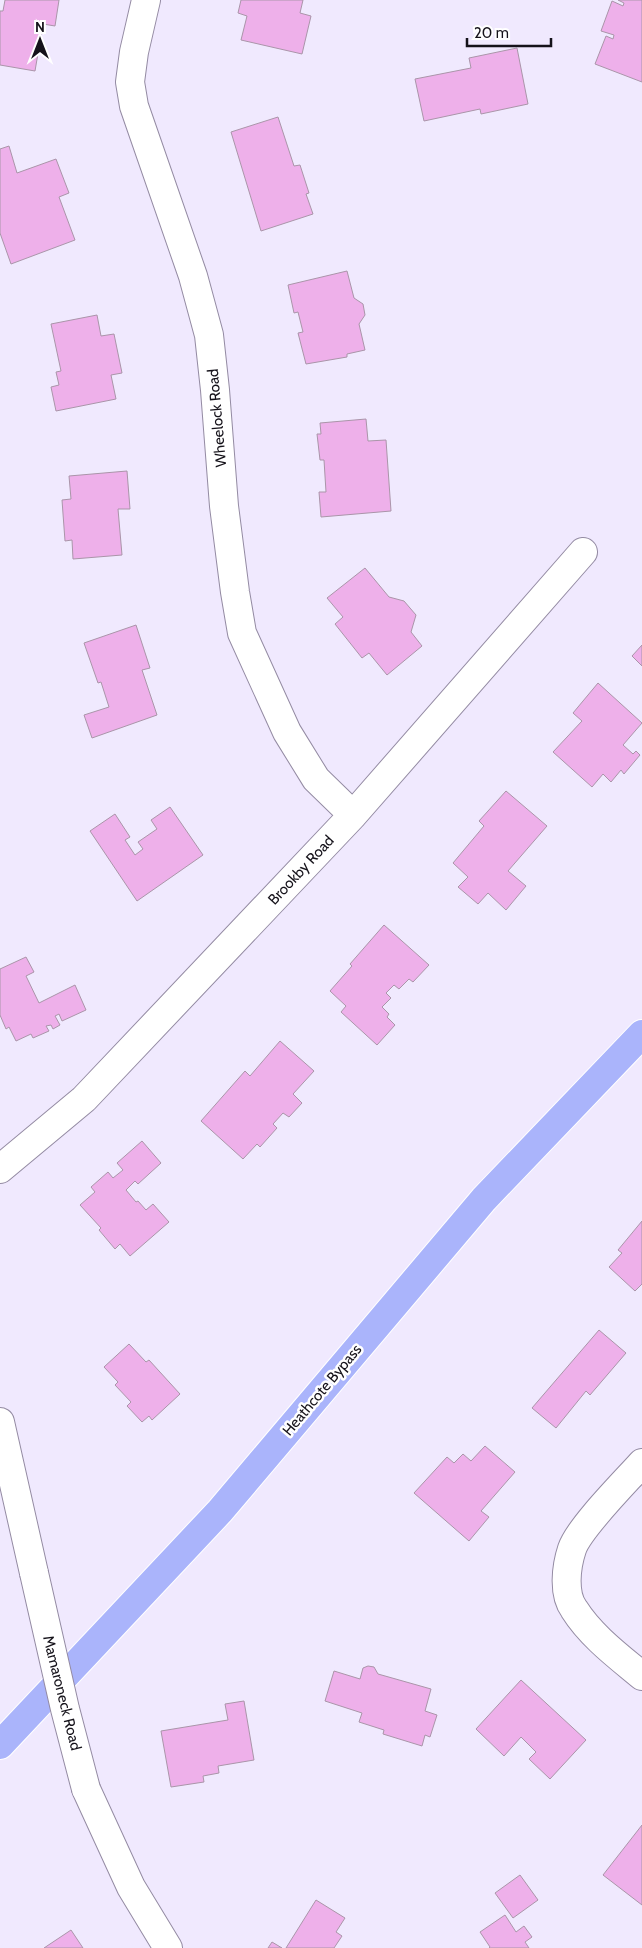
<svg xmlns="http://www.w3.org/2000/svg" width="642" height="1948" font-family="Cabin,sans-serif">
<rect width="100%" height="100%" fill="#f0e9fe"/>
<!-- building -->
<path fill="#eeb0ea" stroke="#aa95a9" d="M5,0h54l-4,26 -12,-2 -8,47 -35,-6v-54h3z
M241,0h62l-3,13 11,3 -9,38 -61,-14 6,-24 -9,-3z
M618,0h24v82l-47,-18 11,-28 7,3 1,-4 -13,-4 11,-30 11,5 1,-3z
M517,48l11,56 -47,10 -1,-5 -56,12 -9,-42 56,-11 -2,-10z
M278,117l16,49 6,-1 9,28 -3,1 7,20 -52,17 -30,-99z
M9,146l8,27 39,-14 13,34 -10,4 16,43 -64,24 -11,-31v-84z
M347,271l7,27 9,6 2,11 -6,9 6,26 -18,4v3l-41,7 -8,-31 5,-1 -5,-20 -4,1 -6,-28z
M97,315l4,21 13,-2 8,39 -11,2 5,24 -60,12 -5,-24 8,-2 -3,-13 5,-1 -10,-47z
M366,419l2,22 18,-1 5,71 -70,6 -2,-25h7l-2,-32h-4l-3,-26h4l-1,-11z
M127,471l3,38h-12l4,46 -49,4 -1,-19 -7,1 -3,-41 9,-1 -2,-23z
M365,568l24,29 15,4 12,14 -5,17 11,14 -35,29 -18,-22 -7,5 -27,-34 8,-7 -16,-19z
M136,625l14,43 -8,2 15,45 -65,23 -8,-23 25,-8 -8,-25 -3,1 -14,-40z
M642,645v21l-10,-10z
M598,683l44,40 -19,22 10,9 3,-3 4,4 -16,19 -3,-4 -10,12 -8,-8 -11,13 -39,-35 29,-31 -9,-8z
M506,791l41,35 -39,45 18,15 -20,24 -18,-17 -10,11 -20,-17 10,-10 -15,-14 31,-37 -5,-5z
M170,807l33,48 -66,46 -47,-70 25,-17 15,23 -5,3 10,15 8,-6 -5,-7 19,-13 -6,-9z
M384,925l45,40 -16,17 -4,-3 -10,10 -5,-4 -8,8 5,5 -9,9 7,7 -2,3 8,8 -18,20 -36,-33 5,-6 -16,-15 22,-25 -2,-2z
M26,957l8,15 -8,4 13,27 36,-18 11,25 -24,11 -3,-7 -4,2 5,9 -7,4 -2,-4 -5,1 3,5 -16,7 -2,-4 -15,7 -7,-14 -3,2 -6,-14v-46z
M280,1041l34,30 -21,23 9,9 -13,14 -6,-4 -10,11 4,4 -17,19 -3,-3 -14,15 -42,-38 44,-50 5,5z
M142,1141l19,22 -23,21 -3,-3 -9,9 10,12 2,-1 8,9 7,-6 16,18 -39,34 -10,-12 -5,5 -16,-19 2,-2 -21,-23 15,-13 -4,-5 17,-15 5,6 10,-8 -6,-7z
M642,1221v63l-7,7 -26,-24 13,-14 -4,-3z
M599,1330l27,23 -36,42 -4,-4 -30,37 -24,-20z
M129,1344l17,18 3,-2 31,34 -28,26 -3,-4 -7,6 -15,-16 4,-4 -16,-17 3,-3 -14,-15z
M485,1446l30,26 -34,39 8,6 -20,24 -55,-48 33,-36 7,6 9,-9 8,7z
M368,1666l6,1 4,7 53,15 -6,22 12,4 -7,22 -5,-2 -3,11 -39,-12 1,-4 -25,-8 3,-9 -37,-12 9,-30 26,8 3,-11z
M521,1680l65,60 -36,39 -21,-20 7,-7 -15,-15 -17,19 -28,-27z
M244,1701l10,59 -36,6 1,7 -16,3 1,6 -33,5 -10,-56 67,-11 -3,-16z
M642,1825v80l-39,-30z
M520,1875l18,25 -25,18 -18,-25z
M316,1900l29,18 -9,14 6,4 -8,12h-48z
M505,1915l11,17 8,-6 8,11 -7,5 4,6h-40l1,-1 -10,-15z
M71,1930l12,18h-39z
M272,1942l10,6h-14z"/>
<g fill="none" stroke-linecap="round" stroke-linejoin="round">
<defs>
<path id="minor" d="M146,0l-12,52 -4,30 4,24 59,170 16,59 6,55 9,116 11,86 7,41 45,99 29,47 37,36
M0,1169l84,-70 269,-284 230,-263
M0,1422l34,151
M642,1463c-17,19 -63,65 -70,86 -6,18 -9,45 2,60 17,27 44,47 68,67
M86,1789l45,98 37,61"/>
<path id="major" d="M0,1745l220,-234 264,-312 158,-165"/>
</defs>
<!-- minor casing -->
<use href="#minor" stroke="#948ba3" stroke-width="30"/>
<!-- major casing -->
<use href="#major" stroke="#fff" stroke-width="30"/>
<!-- minor -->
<use href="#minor" stroke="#fff" stroke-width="28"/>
<!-- major -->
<use href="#major" stroke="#aab4fb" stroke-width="28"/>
<defs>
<path id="minor-bridge" d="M34,1573l31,136 21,80"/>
</defs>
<!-- minor-bridge casing -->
<use href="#minor-bridge" stroke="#948ba3" stroke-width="30" stroke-linecap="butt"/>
<!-- minor-bridge -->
<use href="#minor-bridge" stroke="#fff" stroke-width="28"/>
</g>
<g text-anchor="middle" stroke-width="5" stroke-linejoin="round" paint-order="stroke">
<!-- street labels -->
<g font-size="15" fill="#15121a" stroke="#fff">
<text transform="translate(217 418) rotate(-95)" y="5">Wheelock Road</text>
<text transform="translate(301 870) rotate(-47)" y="5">Brookby Road</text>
<text transform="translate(322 1390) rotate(-50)" y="5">Heathcote Bypass</text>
<text transform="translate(62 1693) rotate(76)" y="5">Mamaroneck Road</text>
</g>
</g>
<!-- north arrow -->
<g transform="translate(40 40)" stroke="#ffffff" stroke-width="4" paint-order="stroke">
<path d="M0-4L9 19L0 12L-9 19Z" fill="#15121a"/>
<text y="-8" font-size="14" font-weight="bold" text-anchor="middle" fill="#15121a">N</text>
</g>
<!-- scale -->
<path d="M467 38v8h84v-8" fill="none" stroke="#15121a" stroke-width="2.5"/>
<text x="474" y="38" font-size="15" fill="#15121a" stroke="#ffffff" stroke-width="4" paint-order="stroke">20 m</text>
</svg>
